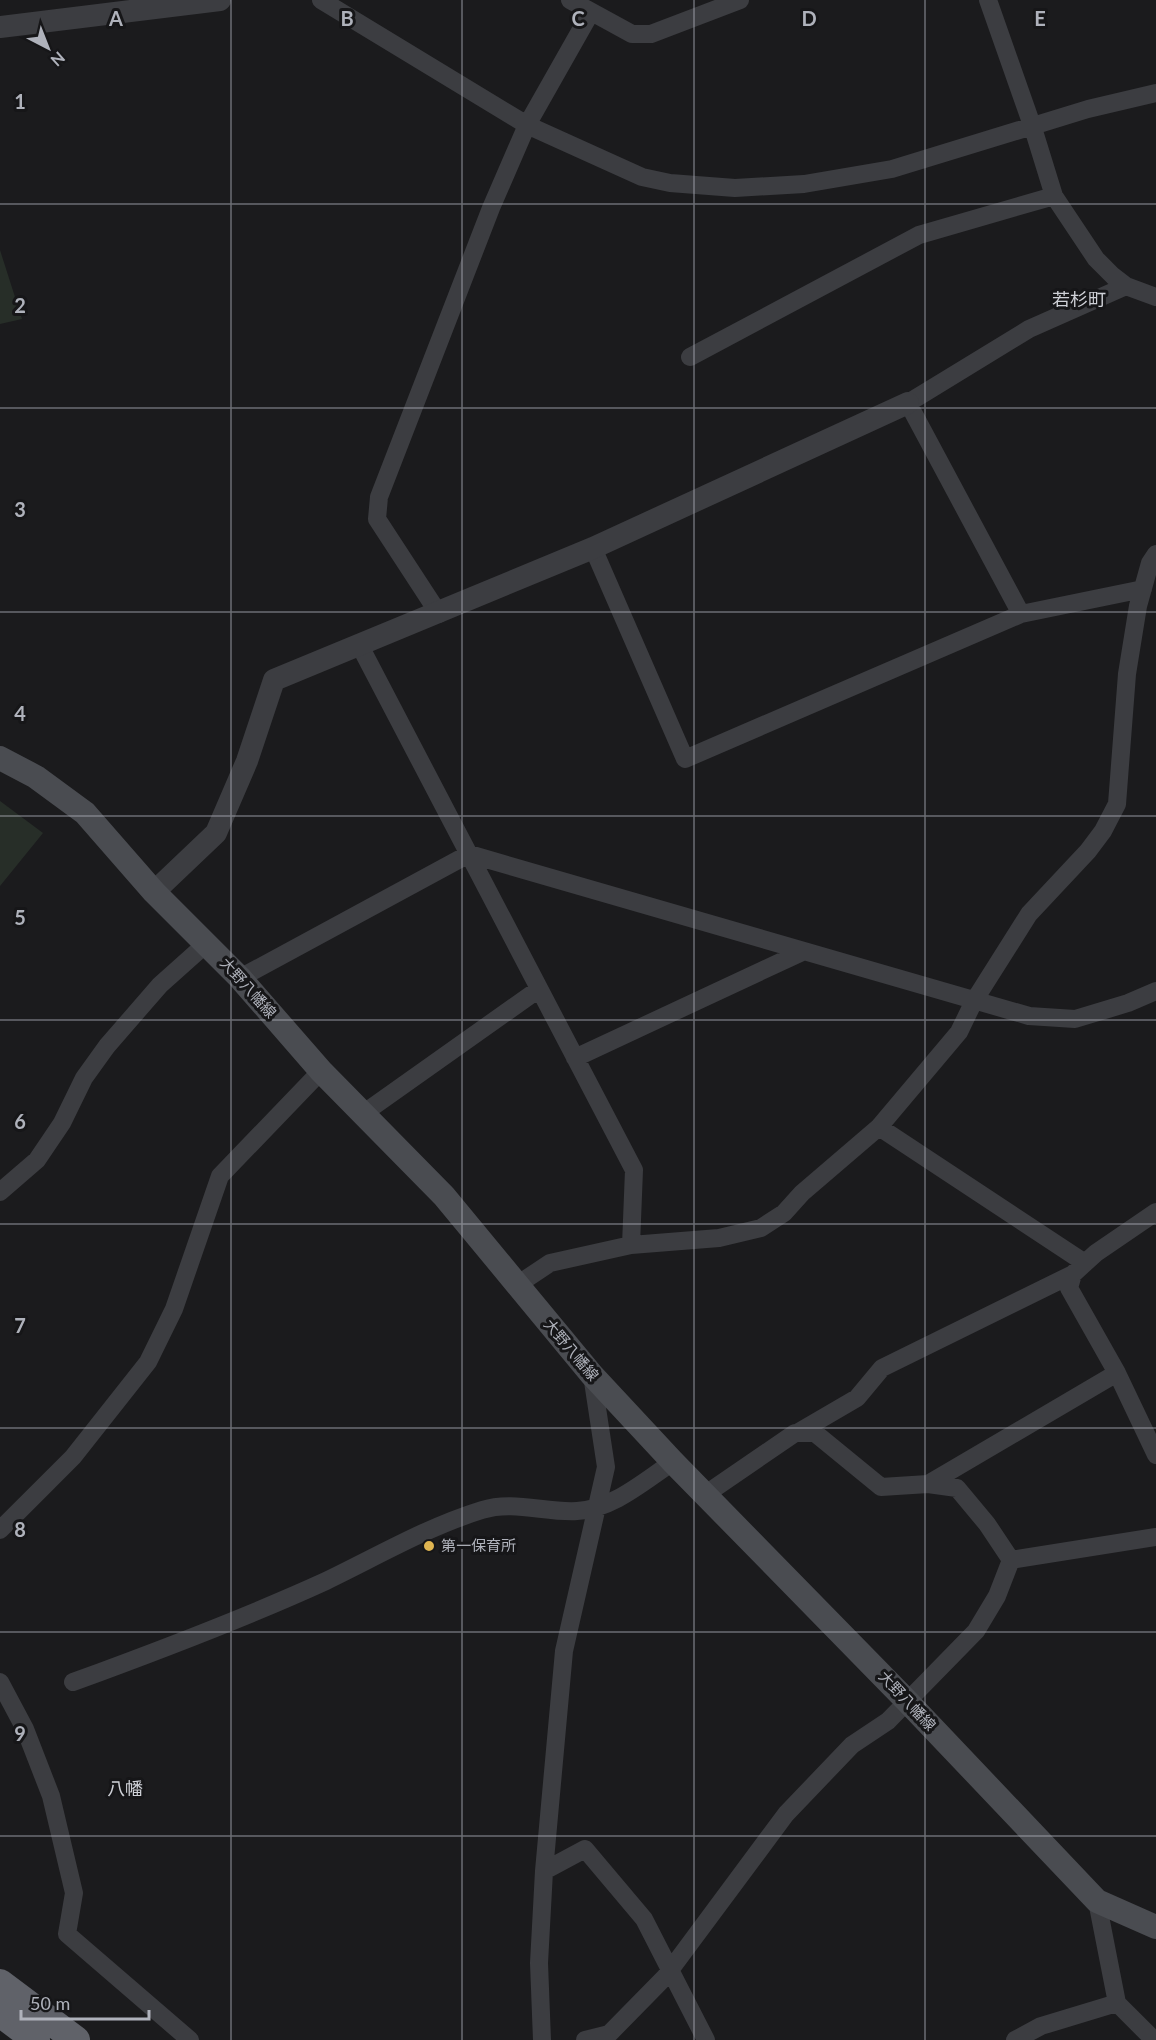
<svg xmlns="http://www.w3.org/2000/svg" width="1156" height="2040" font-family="Lato,'Noto Sans JP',sans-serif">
<rect width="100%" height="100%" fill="#1b1b1d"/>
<!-- green -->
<path fill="#272e28" d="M0,250l22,69 -22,5z
M0,801l43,32 -43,53z"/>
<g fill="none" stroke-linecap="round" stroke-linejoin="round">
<!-- minor -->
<path stroke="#3c3d41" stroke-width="18" d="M321,0l206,125 115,52 28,6 65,5 69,-4 88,-15 196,-60 68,-16
M570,0l62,34h19l89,-34
M988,0l45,128 21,68 42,63 17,17 13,10 30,11
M690,357l229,-122 135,-39
M593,548l92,211 336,-145 122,-25
M439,614l-62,-95 2,-22 112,-289 36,-83 64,-113
M1021,614l-113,-211 121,-74 97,-43
M360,646l274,524 -3,75
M240,978l229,-124 560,162 46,3 53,-16 28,-12
M575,1058l227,-106
M364,1113l175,-124
M879,1127l206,136
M0,1192l37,-32 25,-37 22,-45 23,-32 53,-61 47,-42
M1156,1212l-60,41 -23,21 -4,14 48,85 39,82
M517,1285l33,-22 81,-18 88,-7 42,-10 23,-15 18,-20 77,-66 80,-95 15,-31 55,-87 59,-63 15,-20 14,-27 10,-130 11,-68 12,-43 6,-9
M797,1433l60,-35 25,-30 191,-94
M928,1484l189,-111
M706,1494l89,-61h20l66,54 47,-3 29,4 30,36 24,36
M0,1530l73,-73 75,-95 26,-53 46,-133 101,-105
M1011,1560l145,-23
M0,1682l25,47 26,67 23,97 -7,41 123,106
M73,1682c85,-31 170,-63 253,-101 52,-25 101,-54 156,-71 31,-10 64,3 95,1 36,-2 67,-30 96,-49
M544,1871l41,-22 59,70 62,121
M1097,1901l20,102 37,37
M542,2040l-3,-77 5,-92 20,-220 42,-184 -14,-92
M585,2040l24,-6 56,-57 121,-163 66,-69 36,-24 88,-90 21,-35 14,-36
M1015,2040l26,-14 76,-23"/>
<!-- tertiary -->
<path stroke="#3c3d41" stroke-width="22" d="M0,27l220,-27
M154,892l62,-59 31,-72 27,-81 319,-132 315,-145"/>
<!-- secondary -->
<path stroke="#4a4c51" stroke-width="24" d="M0,758l36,19 49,36 69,79 86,86 81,93 123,125 148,179 81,87 234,239 190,200 59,26"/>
<!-- trunk -->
<path stroke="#606269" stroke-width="28" d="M0,1983l76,57
M0,2013l36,27"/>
</g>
<!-- grid -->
<path fill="none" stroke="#afb2bb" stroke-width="1.5" stroke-opacity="0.55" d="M231,0v2040M462,0v2040M694,0v2040M925,0v2040M0,204h1156M0,408h1156M0,612h1156M0,816h1156M0,1020h1156M0,1224h1156M0,1428h1156M0,1632h1156M0,1836h1156"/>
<!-- markers -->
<circle fill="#dfb551" stroke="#161618" stroke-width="2" cx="429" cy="1546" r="6"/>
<g text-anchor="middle" stroke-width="6" stroke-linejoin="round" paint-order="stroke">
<!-- street labels -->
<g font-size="15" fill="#afb2bb" stroke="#161618">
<text transform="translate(248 988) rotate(48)" y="5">大野八幡線</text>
<text transform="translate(571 1350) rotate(50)" y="5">大野八幡線</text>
<text transform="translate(907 1701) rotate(47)" y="5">大野八幡線</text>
</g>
<!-- poi labels -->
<g font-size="15" fill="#afb2bb" stroke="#161618" text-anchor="start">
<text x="441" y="1551">第一保育所</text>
</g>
<!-- quarter labels -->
<g font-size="18" fill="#cfd1d7" stroke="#161618">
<text x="1079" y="306">若杉町</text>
<text x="125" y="1795">八幡</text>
</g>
</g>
<g font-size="20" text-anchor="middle" font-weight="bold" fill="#afb2bb" stroke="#161618" stroke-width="6" stroke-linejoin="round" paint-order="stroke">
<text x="116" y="26">A</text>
<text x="347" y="26">B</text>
<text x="578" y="26">C</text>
<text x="809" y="26">D</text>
<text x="1040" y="26">E</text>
<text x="20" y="109">1</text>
<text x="20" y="313">2</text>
<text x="20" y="517">3</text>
<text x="20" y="721">4</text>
<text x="20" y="925">5</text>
<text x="20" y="1129">6</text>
<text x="20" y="1333">7</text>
<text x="20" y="1537">8</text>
<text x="20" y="1741">9</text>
</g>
<!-- north arrow -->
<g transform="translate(48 48) rotate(138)" stroke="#161618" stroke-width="4.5" paint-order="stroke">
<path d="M0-4.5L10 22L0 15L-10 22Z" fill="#afb2bb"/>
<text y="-9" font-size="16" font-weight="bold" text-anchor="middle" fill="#afb2bb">N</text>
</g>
<!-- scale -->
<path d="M21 2010v9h128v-9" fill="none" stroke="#afb2bb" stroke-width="3"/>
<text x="30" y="2010" font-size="18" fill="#afb2bb" stroke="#161618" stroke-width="4.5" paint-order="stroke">50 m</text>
</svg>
